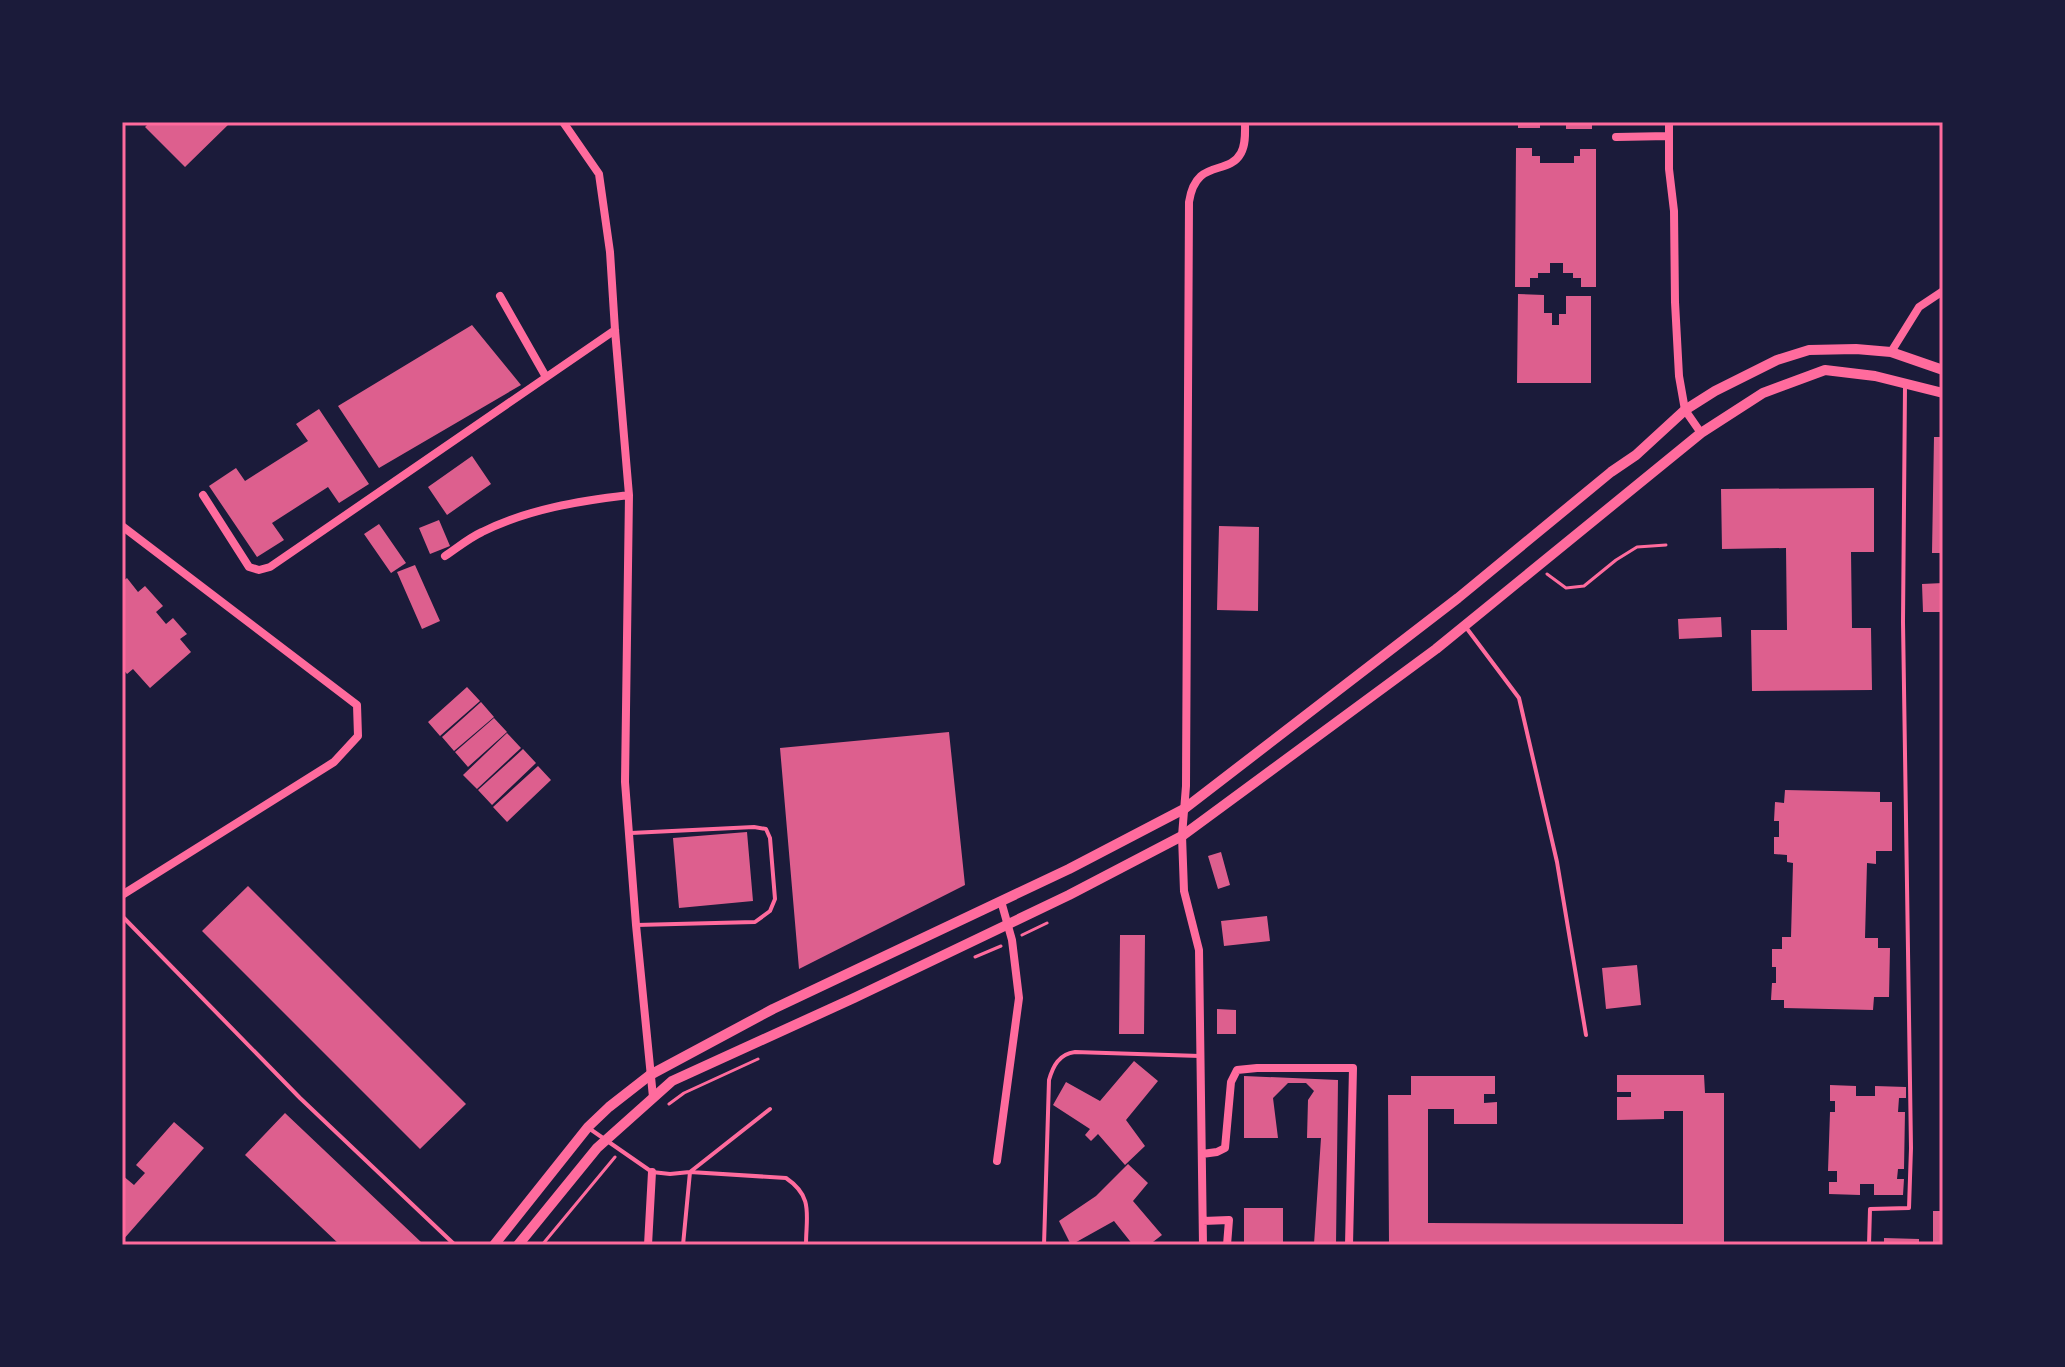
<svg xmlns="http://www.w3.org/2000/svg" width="2065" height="1367" font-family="'Titillium Web',sans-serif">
<rect width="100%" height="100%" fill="#1b1b3a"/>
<!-- building -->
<path fill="#dd5f8e" d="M150,122h81l-46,45 -40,-40z
M1518,122h22v6h-22z
M1566,122h26v7h-26z
M1516,148h16v8h8v7h34v-7h6v-7h16v138h-15v-9h-8v-5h-10v-10h-13v10h-12v5h-8v9h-15z
M1518,294l26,1v18h8v12h7v-11h7v-18h25v87h-74z
M472,325l49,60 -142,83 -41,-62z
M319,409l50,75 -30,19 -11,-16 -56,36 12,17 -27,17 -48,-71 27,-18 9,13 63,-40 -12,-17z
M1934,437h9v116h-11z
M472,456l19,28 -44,31 -19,-28z
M1874,488v64h-23l1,76h19l1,62 -120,1 -1,-61h36l-1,-82 -64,1 -1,-60z
M439,520l11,26 -20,8 -11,-26z
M379,524l27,39 -15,10 -27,-39z
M1219,526l40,1 -1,84 -41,-1z
M415,565l25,56 -18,8 -25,-57z
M127,578l11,14 7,-6 18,20 -7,6 10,12 7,-6 14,16 -7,5 11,13 -41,36 -17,-19 -6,5 -5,-6v-86z
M1943,583v29h-20l-1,-28z
M1721,617l1,20 -43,2 -1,-20z
M467,687l13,14 -40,35 -12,-14z
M481,702l13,15 -40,34 -12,-14z
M494,718l13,14 -39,35 -13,-15z
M949,732l16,153 -166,84 -19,-221z
M507,733l14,15 -44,41 -14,-14z
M523,749l13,14 -44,42 -14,-15z
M538,766l13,14 -44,42 -14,-15z
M1785,790l95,2v10h12v49h-16v13l-9,-1 -2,75h13v10h12l-1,49h-15l-1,13 -89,-2v-8h-13l1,-17h4v-16h-4v-18h10v-12h9l2,-74 -6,-1v-7l-13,-1v-17h5v-16h-5l1,-19 9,1z
M747,832l6,69 -74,7 -6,-70z
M1221,852l9,33 -12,4 -10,-33z
M248,886l218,218 -46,45 -218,-218z
M1267,916l3,25 -46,5 -3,-25z
M1120,935h25l-1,99h-25z
M1637,965l4,40 -35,4 -4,-41z
M1217,1009l19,1v24h-19z
M1134,1061l24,20 -32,39 19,26 -20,19 -27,-31 -7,7 -6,-6 5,-6 -37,-24 13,-23 34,19z
M1617,1075h87l1,18h19v152h-335l-1,-150h23v-19h84v18h-11v9l13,-1v22h-43v-15h-26v114l255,1v-113h-19v8l-47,1v-23h14v-5h-14z
M1244,1076l94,4 -2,165 -22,-1 7,-106h-14l1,-38 6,-9 -8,-8h-18l-15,15 5,40h-34z
M1830,1085l26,1v10h19v-10l31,1v11h-7l-1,14h7l-1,57h-6l-1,10h7l-1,16h-29v-11h-14v11l-31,-1v-12h8v-11h-9l2,-59h5v-11h-5z
M285,1113l136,129 -4,3h-77l-95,-90z
M174,1122l30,26 -82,93v-66l12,10 11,-12 -9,-8z
M1128,1164l20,19 -15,18 29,34 -13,10h-16l-19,-24 -43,24 -12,-24 37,-25z
M1244,1208h39v37h-39z
M1933,1211h10v34h-10z
M1884,1238l35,1v6h-35z"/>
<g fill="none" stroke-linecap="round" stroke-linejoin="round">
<!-- path -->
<path stroke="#ff6b9d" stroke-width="3" d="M1547,574l19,14 18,-2 32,-26 21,-13 29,-2
M1022,935l25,-12
M975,957l26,-11
M669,1104l15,-11 74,-34
M542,1245l73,-88"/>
<!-- service -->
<path stroke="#ff6b9d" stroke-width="4" d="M1465,626l54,72 38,164 29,173
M631,833l123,-6 12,2 4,9 5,61 -5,12 -15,11 -119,3
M122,916l178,182 155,147
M590,1129l62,43 18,2 20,-2 96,6c28,19 20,37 20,67
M683,1245l7,-73 80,-63
M1044,1245l5,-165c4,-14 10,-26 26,-28l125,4
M1869,1245l1,-36 39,-1 2,-60 -8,-526 2,-235"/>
<!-- minor -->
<path stroke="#ff6b9d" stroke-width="8" d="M563,122l36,52 11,78 5,78 14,165 -4,287 11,143 17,172
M1669,122v47l5,42 1,91 4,74 6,34 16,23
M1616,137l53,-1
M500,296l46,81
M1891,352l28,-45 24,-16
M203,495l46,72 10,3 11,-3 345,-237
M122,526l235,179 1,31 -24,26 -212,133
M445,556c12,-8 24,-18 37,-24 46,-23 97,-31 147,-37
M1202,1154l15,-2 8,-4 6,-66 6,-12 20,-2h96l-4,177
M997,1161l22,-163 -7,-58 -11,-39
M1203,1221l26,-1 -2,25
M648,1245l4,-73
M1203,1245l-4,-295 -15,-59 -2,-55 4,-50 3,-584c7,-45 39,-25 52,-49 5,-9 4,-21 4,-31"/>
<!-- tertiary -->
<path stroke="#ff6b9d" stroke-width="10" d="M494,1245l94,-118 21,-20 41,-32 123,-66 296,-140 115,-60 274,-211 153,-126 25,-17 49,-45 30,-19 62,-31 32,-10 47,-1 35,3 52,18
M518,1245l79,-97 75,-67 182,-83 215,-103 113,-59 254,-187 265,-216 62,-40 62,-23 50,6 68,17"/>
</g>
<!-- border -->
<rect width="2065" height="1367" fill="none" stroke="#1b1b3a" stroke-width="248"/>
<rect x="124" y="124" width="1817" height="1119" fill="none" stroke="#ff6b9d" stroke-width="3"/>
</svg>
